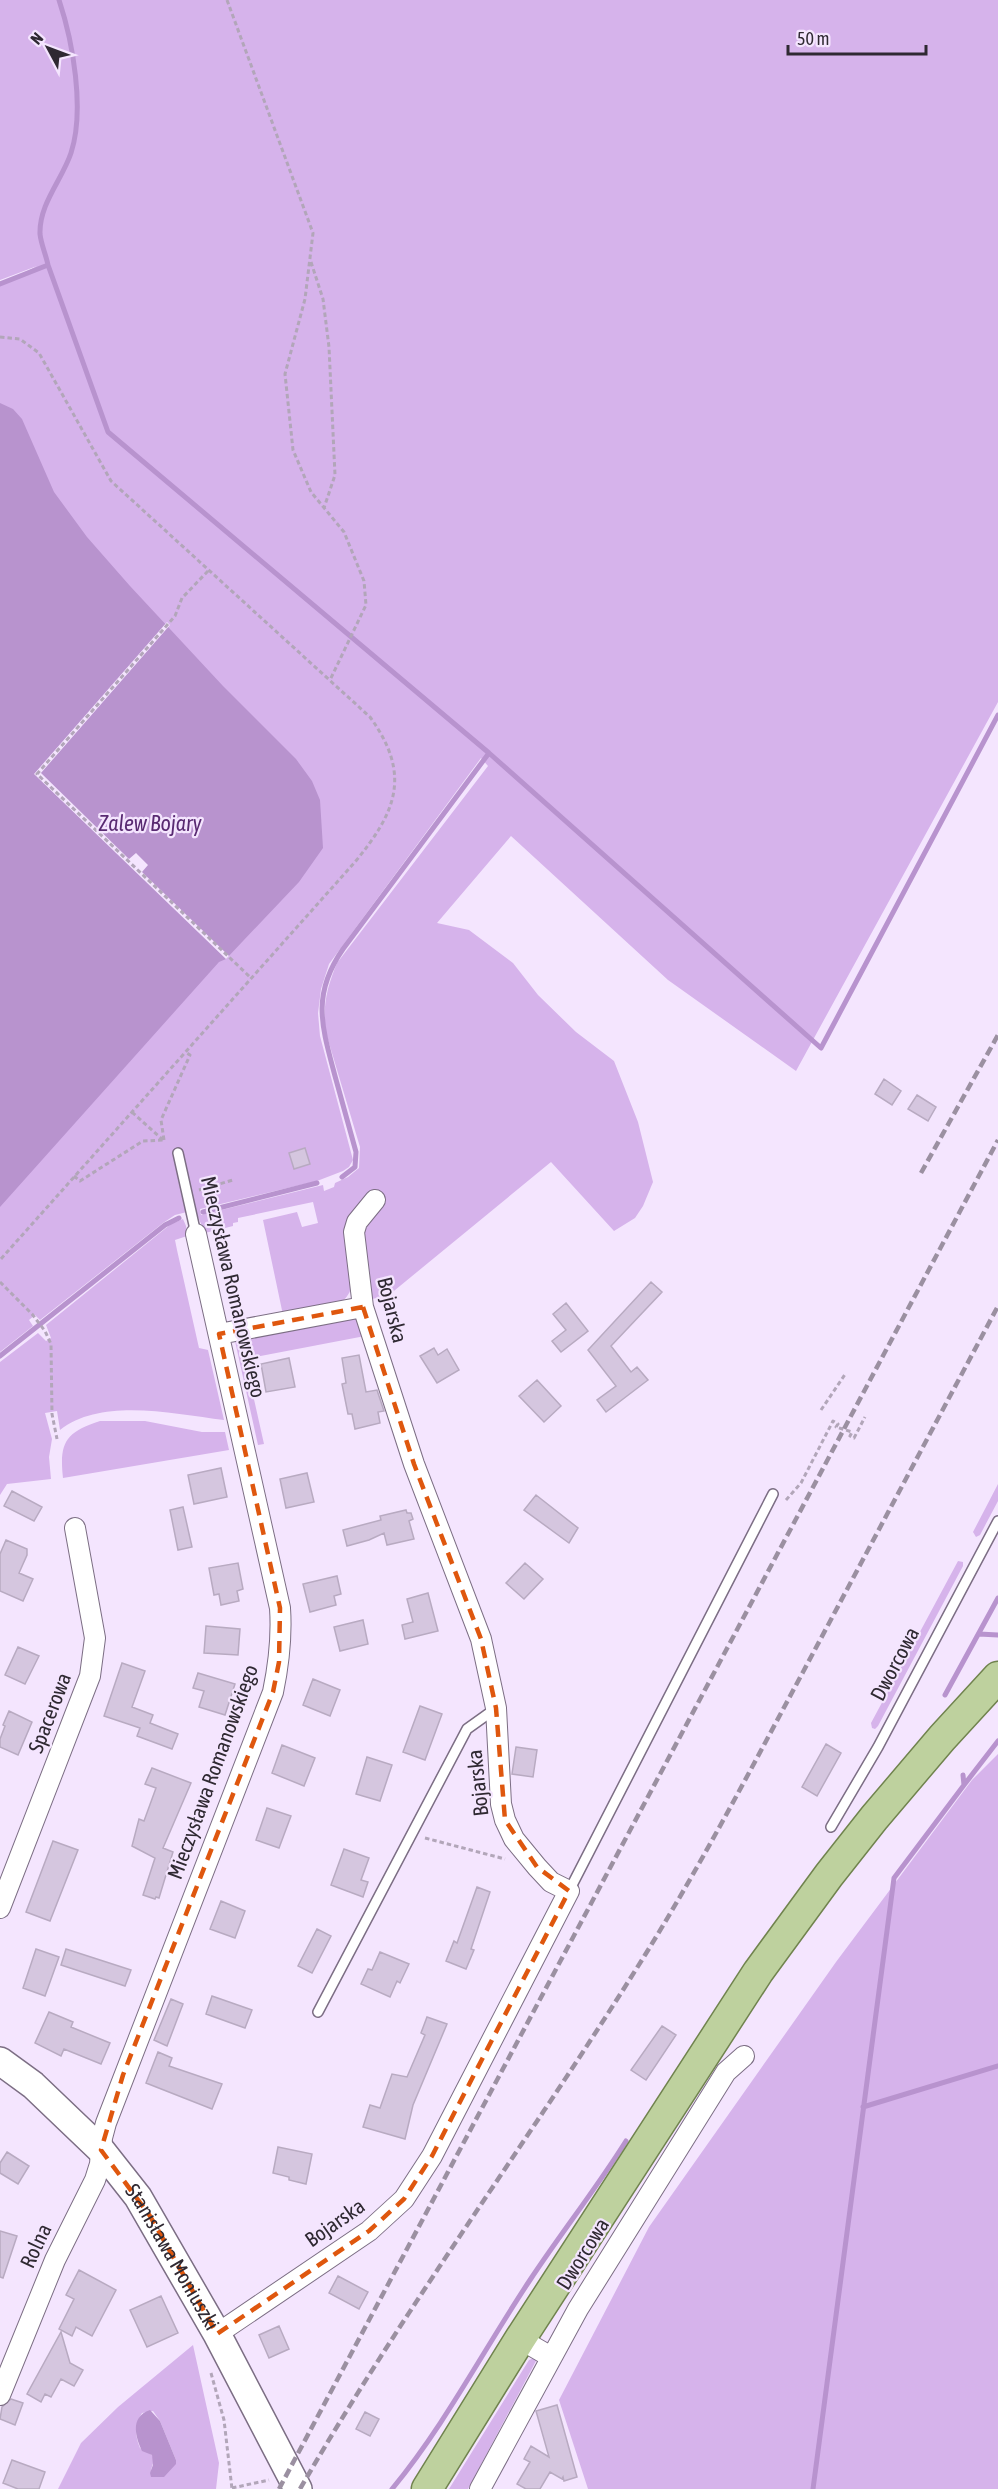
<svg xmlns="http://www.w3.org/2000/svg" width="998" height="2489" font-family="'Asap Condensed',sans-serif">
<rect width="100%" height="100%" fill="#f4e5fe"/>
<!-- green -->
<path fill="#d6b3eb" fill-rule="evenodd" d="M0,0h998v702l-202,369 -128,-91 -157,-144 -74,87 32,7 44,33 25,32 38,37 38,29 24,61 15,60 -10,24 -8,12 -21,13 -63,-69 -162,133 -21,5 -9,-71 6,-11 16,-16 -6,-7c-11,8 -23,18 -26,31 -4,30 21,67 -20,83 -13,5 -32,4 -46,6l-20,-95 34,-8 5,15 16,-4 -5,-21 -75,16v4l-5,1v3l-28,7 -10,-23 -20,5 -12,8 -123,97 -5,-5 -6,5 4,6 -33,26v-1067l37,-19 -37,14zM481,758l7,8 -151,197c-10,24 -15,44 -11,70l34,114 -1,21 -11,9 -13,6 -1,4 -10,4 -1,-6 -122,30 -1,-6 117,-28 26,-10 6,-4 4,-7 -33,-124 -2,-23 3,-24 8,-25z
M183,1219l3,7 1,10 -12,4 2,10 22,98 9,2 16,70c-50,-6 -122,-23 -164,10l-3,-19 -12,2 7,26 -3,18 2,22 -44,5 -7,11v-133l38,-29 8,8 5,-3 -5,-13 125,-101z
M348,1317l11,2 6,17 -120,23 19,85 -6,1 -23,-104z
M100,1421h45l57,11h23l4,18 -166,28c-4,-36 3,-46 37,-57z
M998,1484v17l-18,34 -4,2 -3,-5z
M958,1561l5,1v4l-85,160 -3,3 -3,-1 -1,-5z
M998,1754v735h-410l-29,-89 90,-173 187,-265 136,-182z
M193,2345l26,118 -3,26h-158l23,-46 37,-36zM153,2411l7,10 16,39 -25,10 3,-10 -2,-5 -12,-7c-5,-12 -6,-23 2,-35z
M534,2358l3,1 -69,130h-19l80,-129z"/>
<!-- water -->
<path fill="#b893ce" d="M0,403l13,6 9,10 32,73 33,45 43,49 93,100 73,73 16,22 8,19 3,48 -24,34 -73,77 -7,3 -219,245z
M150,2410l10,11 16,39v4l-12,13h-13l-1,-4 3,-8 -1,-10 -10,-4c-7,-15 -12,-34 8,-41z"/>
<!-- pier -->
<path fill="#f4e5fe" d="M167,622l3,3 -129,148 88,86 7,-6 12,12 -6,7 87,84 -3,3 -192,-185z"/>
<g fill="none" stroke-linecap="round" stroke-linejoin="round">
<!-- stream -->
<path stroke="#b893ce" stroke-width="5" d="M48,265c-2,-10 -7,-21 -8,-31 -1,-30 22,-54 31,-81 14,-43 2,-111 -12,-153
M0,284l48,-19 60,167 381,321 332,295 177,-333
M342,1177l13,-10 1,-15c-7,-25 -14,-50 -21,-76 -13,-49 -24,-81 8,-127l146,-196
M203,1212l114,-29
M0,1356l165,-131 14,-7
M979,1634l19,1
M945,1695l53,-97
M964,1785l34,-44
M863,2107l135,-41
M392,2489c53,-64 92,-140 138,-209 31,-47 66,-91 96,-139
M813,2489l81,-611 70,-93 -1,-10"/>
</g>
<!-- building -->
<path fill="#d5c6df" stroke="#b8aac1" stroke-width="1.5" d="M884,1079l17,12 -9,14 -17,-11z
M917,1095l19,12 -8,14 -20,-12z
M305,1148l5,16 -16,5 -5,-16z
M651,1282l11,10 -51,54 20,26 6,-5 11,13 -42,32 -9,-12 19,-14 -28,-36z
M566,1303l22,28 -27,21 -9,-11 14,-11 -13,-16z
M434,1348l4,7 9,-6 12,21 -22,13 -17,-27z
M359,1355l7,37 11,-2 7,21 -6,1 2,11 -25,6 -3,-15h-4l-6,-30 4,-1 -4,-25z
M289,1358l6,29 -29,5 -5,-28z
M537,1380l24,26 -17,16 -25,-26z
M221,1468l6,29 -33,7 -6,-29z
M307,1473l7,29 -28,6 -6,-29z
M12,1491l30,16 -8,14 -30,-15z
M536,1495l42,33 -9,15 -45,-33z
M183,1507l9,40 -14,3 -8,-40z
M406,1510l1,3h4l2,6 -4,2 5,18 -27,6 -3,-12 -15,7 -22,6 -4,-16 38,-10 -1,-4z
M6,1540l21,9v6l-8,18 14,6 -10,22 -23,-10v-37z
M238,1563l5,26 -6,2 2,10 -18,4 -2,-11 -5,1 -5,-27z
M525,1563l18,16 -19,20 -18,-16z
M337,1576l4,18 -7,2 2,9 -26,7 -7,-28z
M428,1593l10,38 -33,8 -3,-14 11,-3 -6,-23z
M363,1620l5,24 -28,7 -6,-24z
M206,1626l34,3 -2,26 -34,-2z
M18,1647l21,9 -14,28 -20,-9z
M122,1663l23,8 -13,36 21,8 -3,8 28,11 -6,15 -35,-13 3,-8 -36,-12z
M198,1673l37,11 -10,31 -26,-8 5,-16 -11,-3z
M313,1679l27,11 -10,26 -27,-11z
M420,1706l22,8 -17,46 -22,-8z
M9,1711l23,11 -14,33 -18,-8v-8l5,-13 -2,-1z
M826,1744l15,9 -24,43 -15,-9z
M282,1745l33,13 -11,28 -32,-13z
M516,1747l21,3 -4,27 -21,-3z
M367,1757l25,8 -12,36 -24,-7z
M152,1768l39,15 -28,65 10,4 -14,46 -3,-1 -1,2 -12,-4 12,-37 -23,-12 7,-27 5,2 12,-33 -11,-4z
M267,1808l24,8 -12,32 -23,-8z
M53,1841l25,9 -28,71 -24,-9z
M344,1849l25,9 -8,22 7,2 -5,15 -32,-12z
M477,1887l13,5 -19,57 3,1 -8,19 -20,-8 8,-20 3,2z
M221,1901l24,10 -10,27 -25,-9z
M317,1929l14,7 -19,37 -14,-7z
M36,1949l23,8 -14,39 -22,-8z
M66,1949l65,21 -6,16 -64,-21z
M380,1952l29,12 -9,19 -3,-2 -7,16 -29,-13 7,-15 4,1z
M212,1996l40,14 -7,18 -39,-14z
M171,1999l12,5 -16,42 -13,-6z
M49,2012l24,10 -2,5 39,16 -9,21 -37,-15 -3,7 -26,-13z
M427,2017l20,7 -34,81 -8,34 -42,-12 7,-22 10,3 12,-34 15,3 18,-42 -4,-2z
M662,2026l14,9 -30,45 -15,-10z
M158,2052l14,6 -3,8 53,18 -10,25 -66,-26z
M278,2147l34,7 -6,30 -17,-4v-3l-16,-4z
M7,2152l22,14 -11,18 -18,-11v-10z
M0,2231l17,5 -14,42 -3,-1z
M79,2270l37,20 -24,46 -16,-9 -4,9 -13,-7 15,-30 -8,-4z
M338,2276l30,16 -9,17 -30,-16z
M161,2296l17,37 -31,14 -17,-37z
M279,2326l10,23 -20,9 -10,-23z
M61,2332l9,31 13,7 -9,16 -13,-7 -10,18 -6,-3 -4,8 -14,-8z
M11,2399l12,4 -8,22 -15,-6 2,-12z
M557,2405l20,72 -13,4 -1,-4 -1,2 -12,-7 -10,17h-14l-9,-5 13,-22 -6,-3 7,-13 18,11 -13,-46z
M365,2412l14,7 -9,17 -14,-7z
M12,2460l33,12 -6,17h-21l-15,-6z"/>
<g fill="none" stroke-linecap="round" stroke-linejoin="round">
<defs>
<path id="lane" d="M178,1153l18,81
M831,1827l47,-80 120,-226
M569,1891l204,-397
M318,2012l149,-283 28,-20"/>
<path id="street" d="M219,1334l144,-27
M0,1908l90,-232 5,-38 -20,-110
M217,2334l152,-103 35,-32 28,-43 137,-265 -18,-9 -14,-15 -23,-28 -9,-19 -4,-16 -5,-96 -15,-69 -67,-175 -51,-157 -9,-75 3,-10 18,-22
M520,2339l31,18
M0,2395l55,-135 40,-80 5,-16 2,-26 4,-15 167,-431c6,-29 9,-55 7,-84l-84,-374
M480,2489l98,-180 148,-237 18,-16"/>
<g id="secondary">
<path id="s1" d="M0,2061l33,24 68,65 37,47 79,137 81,155"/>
</g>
<path id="primary" d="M427,2489l93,-150 238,-367 71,-97 45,-57 68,-80 56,-61"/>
</defs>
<!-- lane casing -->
<use href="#lane" stroke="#7c6e84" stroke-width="12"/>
<!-- street casing -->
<use href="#street" stroke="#7c6e84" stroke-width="22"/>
<!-- secondary casing -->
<use href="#secondary" stroke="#7c6e84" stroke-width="30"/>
<!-- primary casing -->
<use href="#primary" stroke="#70834e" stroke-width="33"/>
<!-- path -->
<path stroke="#b2a6b9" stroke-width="3" stroke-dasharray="4.5 3" stroke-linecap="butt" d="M227,0l86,233 -8,66 -20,75 8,76 18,42 33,40 20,49 2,24 -36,75
M311,262l12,37 6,48 6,128 -11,33
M0,337l20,2 19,14 72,128 259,236c42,58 26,95 -15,145l-355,398
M208,571l-26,27 -7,18 -138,158 214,204
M132,1112l31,28
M164,1140l-3,-20 29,-65 -5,-3
M74,1176l6,5 63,-40 21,-1
M199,1190l34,-10
M0,1282l32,32 13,17 6,13 1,70 5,25
M821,1410l25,-37
M786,1500l15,-17 32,-62 5,3 -2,3 16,5 -2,4 4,2 11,-21
M425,1838l80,21
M211,2373l13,47 8,69
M232,2488l37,-8"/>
<!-- lane -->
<use href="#lane" stroke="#fff" stroke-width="9"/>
<!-- street -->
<use href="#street" stroke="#fff" stroke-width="20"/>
<!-- secondary -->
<use href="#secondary" stroke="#fff" stroke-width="27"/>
<!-- primary -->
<use href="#primary" stroke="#bed19e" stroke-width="30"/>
<!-- rail -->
<path stroke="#9b90a1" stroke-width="4.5" stroke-dasharray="9 4.5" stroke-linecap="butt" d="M921,1173l77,-138
M279,2489l719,-1349
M300,2489c106,-184 233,-354 345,-534 57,-92 107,-188 158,-283 65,-122 130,-244 195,-366"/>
</g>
<!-- marked area -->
<path fill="none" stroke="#df570e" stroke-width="4.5" stroke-dasharray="12 8" stroke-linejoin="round" d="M363,1307l51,157 67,175 15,69 9,112 32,47 32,24 -137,265 -28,43 -35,32 -152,103 -67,-118 -49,-66 22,-75 150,-383 6,-30 1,-54 -61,-274z"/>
<g text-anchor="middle" stroke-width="4.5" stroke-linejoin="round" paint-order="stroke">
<!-- street labels -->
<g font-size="21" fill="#2f2932" stroke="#f4e5fe">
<text transform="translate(233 1287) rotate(77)" y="7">Mieczysława Romanowskiego</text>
<text transform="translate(392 1310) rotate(76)" y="7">Bojarska</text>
<text transform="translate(895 1664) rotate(-62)" y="7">Dworcowa</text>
<text transform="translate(50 1713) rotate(-69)" y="7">Spacerowa</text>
<text transform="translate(213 1772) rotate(-70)" y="7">Mieczysława Romanowskiego</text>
<text transform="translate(478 1783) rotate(-96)" y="7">Bojarska</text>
<text transform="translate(335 2223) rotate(-35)" y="7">Bojarska</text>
<text transform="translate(36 2246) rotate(-65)" y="7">Rolna</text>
<text transform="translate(583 2254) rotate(-58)" y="7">Dworcowa</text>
<text dy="7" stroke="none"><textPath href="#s1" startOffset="264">Stanisława Moniuszki</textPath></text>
</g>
<!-- water labels -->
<g font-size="22" font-style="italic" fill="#592a72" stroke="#f4e5fe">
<text x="150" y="831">Zalew Bojary</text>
</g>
</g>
<!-- north arrow -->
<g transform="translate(48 48) rotate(311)" stroke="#f4e5fe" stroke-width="4.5" paint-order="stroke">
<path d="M0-4.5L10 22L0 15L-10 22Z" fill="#2f2932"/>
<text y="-9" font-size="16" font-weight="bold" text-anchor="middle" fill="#2f2932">N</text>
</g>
<!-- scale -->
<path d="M788 45v9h138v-9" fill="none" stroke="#2f2932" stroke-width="3"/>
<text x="797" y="45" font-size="18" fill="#2f2932" stroke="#f4e5fe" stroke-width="4.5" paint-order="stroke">50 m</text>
</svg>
